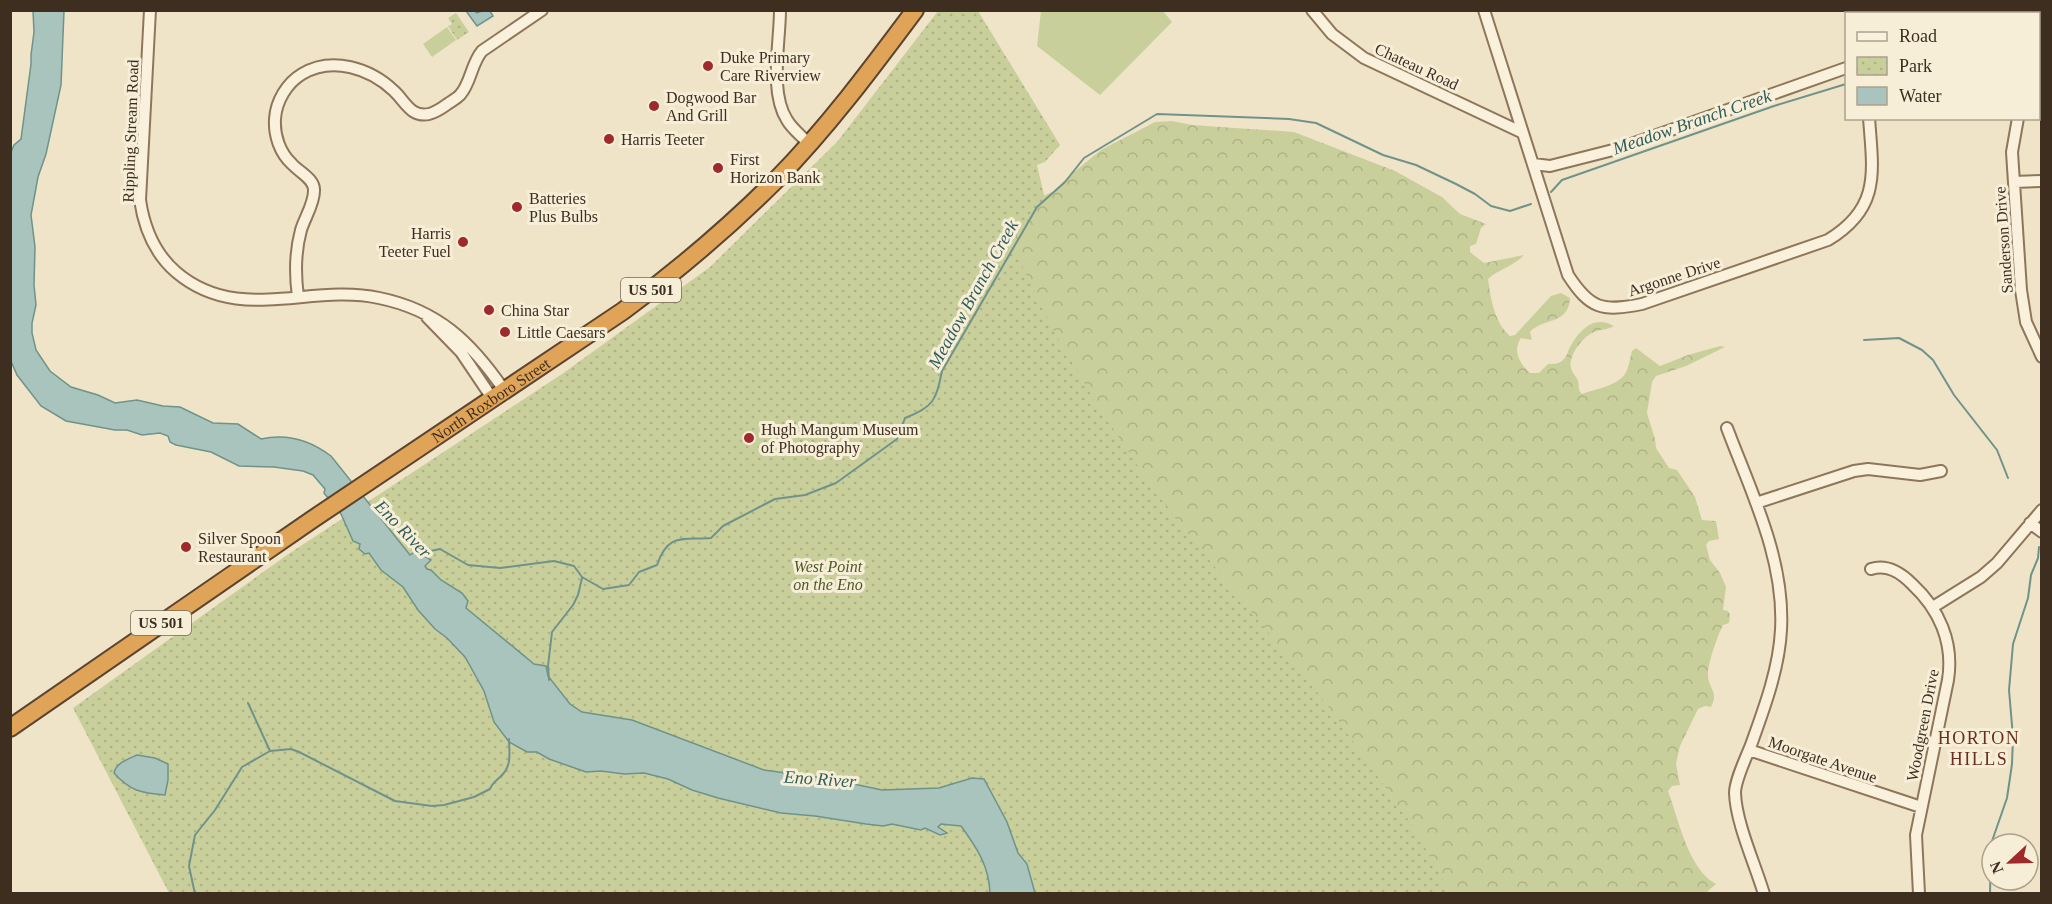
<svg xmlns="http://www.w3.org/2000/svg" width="2052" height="904" font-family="'Times New Roman',serif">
<defs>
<pattern id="forest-crowns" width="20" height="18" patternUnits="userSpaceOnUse" patternTransform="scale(1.5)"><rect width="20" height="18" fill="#c9cf9b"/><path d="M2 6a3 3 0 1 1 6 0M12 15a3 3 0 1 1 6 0" fill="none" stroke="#aeb285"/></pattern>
<pattern id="park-dots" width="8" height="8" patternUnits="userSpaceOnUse" patternTransform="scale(1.5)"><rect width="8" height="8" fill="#c9cf9b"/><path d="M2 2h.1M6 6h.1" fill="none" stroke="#aeb285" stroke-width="1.8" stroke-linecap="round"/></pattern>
</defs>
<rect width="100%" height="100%" fill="#f0e4c8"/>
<!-- grass -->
<path fill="#c9cf9b" d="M1041,11h122l9,11 -72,73 -63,-49z
M447,27l9,13 -24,17 -9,-13z"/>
<!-- forest -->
<path fill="url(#forest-crowns)" d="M1172,121l20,4 102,7 101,39 47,26 18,17 26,10 -5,4 -5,16 -6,2v6l14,11 40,-8c-10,11 -25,14 -36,24 3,20 6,43 22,57l5,-1 36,-39 10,-3 9,5c-1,27 -28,20 -40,34l2,8 -11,-2c-9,12 -1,26 9,35h9l9,-9c5,0 10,0 14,-3 4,-3 5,-7 7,-12 9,-17 24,-35 45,-23 -6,4 -15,3 -22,7 -10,5 -24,23 -21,35 1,5 6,9 7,13 2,6 -1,8 4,13 13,-5 35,-8 43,-20 4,-6 5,-16 7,-23l4,-3 24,18 28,-11 32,-9 5,1 -39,19 -30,10 -4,6 -5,31 8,26 1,9 13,20 8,2 18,27 7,23 14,1 3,18 -10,2 -3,4 4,15 10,13 6,14 -3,23 5,1 2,4 -1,8 -6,2c-5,10 -16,40 -15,51 1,14 11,15 3,31l-6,-1 -7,3 -18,37 -4,18 4,21 -8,1 -4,5c11,29 20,78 48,93l-8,7v2h-673l-97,-557 97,-136 19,-9 15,-15 32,-26 54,-28z"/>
<!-- park -->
<path fill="url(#park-dots)" d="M938,11h40l82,134 -15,17 -8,3 8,34 -35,42 42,87 41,70 48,73 35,48 152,187 86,122 36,65h-1281l-96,-185 214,-153 275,-181 148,-107 127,-125z
M456,13l13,19 -12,8 -9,-14 4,-2 -4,-6z"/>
<!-- water -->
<path fill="#a9c4bc" stroke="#6f938a" stroke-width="1.5" d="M33,11h31l-3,74 -15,69 -8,23 -7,38 4,32 -1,38 2,20 -4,18v10l4,17 14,21 21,16 27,8 17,8 22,-3 26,6 17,1 33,16 25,1 23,15c26,-6 49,1 70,17l79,99 6,-4 15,9 -6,6 2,3 4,1 10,10 21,13 6,8 -2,7 68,56 12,2 2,10 22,28 12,8 50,8 132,50 66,9 52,11 57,-2 33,-10 12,1 23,43 11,31 9,11 8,29h-45c-1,-27 -13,-45 -29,-67l-20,-2 -3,3 9,6 -7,2 -15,-7 -4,2 -29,-6 -9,2 -17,-2 -51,-8 -34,-3 -63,-15 -26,-8 -24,-11 -24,-6 -20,1 -23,-3 -15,1 -37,-13 -12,-7h-10l-18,-10 -15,-20 -10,-31 -19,-34 -18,-19 -12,-9 -17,-19 -15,-23 -22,-17 -12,-17 -4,1 -6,-5 1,-5 -7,-3 -12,-27 -17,-21 1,-4 -12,-14 -10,-4 -29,-4 -35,-1 -28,-14 -35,-7 -6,-3 -2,-6 -8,-3 -18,2 -15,-5h-12l-49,-9 -25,-15 -24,-31 -7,-16 1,-207 3,-7 7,-6 10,-75v-9l3,-23z
M466,11h8l3,2 5,-2h8l3,5 -16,10z
M137,755l18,3 13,6v16l-3,15c-24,-2 -35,-4 -51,-22 2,-10 14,-14 23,-18z"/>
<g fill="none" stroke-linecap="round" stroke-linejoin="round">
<!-- stream -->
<path stroke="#6f938a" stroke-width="2" d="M2038,20l4,-1
M1551,192l11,-12 212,-74 72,-22
M1864,340l35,-2 23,12 11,10 21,35 43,55 11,28
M421,553l19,-4 28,16 32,3 54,-7 20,5 8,11 21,12 26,-4 10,-13 18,-7c11,-32 24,-25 54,-27l12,-12 52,-27 30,-4 31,-12 61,-44 8,-21c29,-11 31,-18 37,-47l95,-164 28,-25 19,-24 73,-44 132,5 27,4 67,32 33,10 40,19 19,10 16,12 19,5 21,-7
M549,680l-1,-14 4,-34 21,-27 5,-10 4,-17
M248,703l22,48
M195,894l-6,-28 6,-31 20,-25 27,-43 28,-16 21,-2 8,3 96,49 37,5 12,-1 30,-8 16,-8c3,-8 8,-9 13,-15 9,-10 6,-23 6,-35
M1990,894l1,-50 16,-46 5,-34 1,-27 -4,-47 4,-46 15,-46 3,-23 7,-17 1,-11"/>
<defs>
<path id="minor" d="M150,10l-10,190c4,27 14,53 36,72 62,53 133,11 203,26 59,12 92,44 125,92
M780,10c0,33 -11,82 7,110 5,9 15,16 22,24
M1312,10l20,24 32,24 157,74
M1484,10l84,265c22,34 34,37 74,29l186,-64c53,-32 45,-68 41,-122
M1865,14v-4
M2038,85l4,-3
M2018,118l-6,34 9,138 5,32 16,35
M1533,164l17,2 67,-17 229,-81
M2014,182l28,-1
M298,297c-3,-22 -3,-45 3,-67 4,-13 13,-26 13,-39 1,-12 -15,-19 -22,-27 -12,-11 -18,-28 -17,-45 1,-18 12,-36 27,-45 30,-18 68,-6 92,17 11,10 17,27 35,23 8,-2 13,-6 20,-11 3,-2 8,-5 11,-8 11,-12 11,-31 22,-44l60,-41
M427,317l34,35 31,46
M1727,428c24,64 58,131 54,202 -2,39 -17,79 -30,115 -5,13 -16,35 -16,48 1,30 20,71 29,101
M1756,503l98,-32 14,-2 52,6 21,-4
M2030,523l12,9
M1871,569c16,-5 29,3 41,15 27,25 42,58 36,96l-32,155 3,59
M1933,607l48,-30 16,-14 45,-53
M1749,750l172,57"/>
<g id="highway">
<path id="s1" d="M10,728l303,-209 310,-208c54,-40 105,-83 153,-131 51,-52 95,-111 139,-170"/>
</g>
</defs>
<!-- minor casing -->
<use href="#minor" stroke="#8d765c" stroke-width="14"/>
<!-- highway casing -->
<use href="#highway" stroke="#5b4430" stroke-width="20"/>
<!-- minor -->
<use href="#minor" stroke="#faf1dc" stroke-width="10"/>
<!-- highway -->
<use href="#highway" stroke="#e0a458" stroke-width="16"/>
</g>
<!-- markers -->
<g fill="#9e2a2b" stroke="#f7eed8" stroke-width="2">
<circle cx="708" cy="66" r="6"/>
<circle cx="654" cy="106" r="6"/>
<circle cx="609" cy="139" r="6"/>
<circle cx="718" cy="168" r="6"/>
<circle cx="517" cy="207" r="6"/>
<circle cx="463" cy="242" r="6"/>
<circle cx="489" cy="310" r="6"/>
<circle cx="505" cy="332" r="6"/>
<circle cx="749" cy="438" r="6"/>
<circle cx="186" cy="547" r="6"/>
</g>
<g text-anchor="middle" stroke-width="6" stroke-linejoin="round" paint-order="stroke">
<!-- shield labels -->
<g fill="#f7eed8" stroke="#756857" stroke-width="1.5">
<rect x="621" y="278" width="60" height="24" rx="4.5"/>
<rect x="131" y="611" width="60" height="24" rx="4.5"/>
</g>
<g font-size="15" font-weight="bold" fill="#3d2e20">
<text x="651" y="295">US 501</text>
<text x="161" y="628">US 501</text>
</g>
<!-- poi labels -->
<g font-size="16" fill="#3d2e20" stroke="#f7eed8" text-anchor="start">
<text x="720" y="63">Duke Primary<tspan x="720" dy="18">Care Riverview</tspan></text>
<text x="666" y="103">Dogwood Bar<tspan x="666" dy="18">And Grill</tspan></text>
<text x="621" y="145">Harris Teeter</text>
<text x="730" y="165">First<tspan x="730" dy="18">Horizon Bank</tspan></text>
<text x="529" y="204">Batteries<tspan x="529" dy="18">Plus Bulbs</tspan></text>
<text x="451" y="239" text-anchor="end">Harris<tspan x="451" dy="18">Teeter Fuel</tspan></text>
<text x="501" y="316">China Star</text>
<text x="517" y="338">Little Caesars</text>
<text x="761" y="435">Hugh Mangum Museum<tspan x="761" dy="18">of Photography</tspan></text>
<text x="198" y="544">Silver Spoon<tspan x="198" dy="18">Restaurant</tspan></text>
</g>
<!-- street labels -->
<g font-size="16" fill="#3d2e20" stroke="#f7eed8">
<text transform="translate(1417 66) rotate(25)" y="6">Chateau Road</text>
<text transform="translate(130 131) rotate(-88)" y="6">Rippling Stream Road</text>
<text transform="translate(2003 240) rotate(-94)" y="6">Sanderson Drive</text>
<text transform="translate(1674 276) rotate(-18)" y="6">Argonne Drive</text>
<text dy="6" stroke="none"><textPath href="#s1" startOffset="582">North Roxboro Street</textPath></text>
<text transform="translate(1922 725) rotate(-79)" y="6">Woodgreen Drive</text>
<text transform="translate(1823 759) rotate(19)" y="6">Moorgate Avenue</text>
</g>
<!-- park labels -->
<g font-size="16" font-style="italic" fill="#4d5a26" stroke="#f7eed8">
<text x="828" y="572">West Point<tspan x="828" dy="18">on the Eno</tspan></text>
</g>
<!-- water labels -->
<g font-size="18" font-style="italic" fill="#2f5d5a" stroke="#f7eed8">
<text transform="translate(1692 122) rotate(-19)" y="6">Meadow Branch Creek</text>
<text transform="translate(973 294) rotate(-61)" y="6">Meadow Branch Creek</text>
<text transform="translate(403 529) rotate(46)" y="6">Eno River</text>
<text transform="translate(820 779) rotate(4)" y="6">Eno River</text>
</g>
<!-- neighbourhood labels -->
<g font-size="18" letter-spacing="1.5" fill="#6b2e1e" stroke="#f7eed8">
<text x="1979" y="744">HORTON<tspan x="1979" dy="21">HILLS</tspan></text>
</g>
</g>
<!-- border -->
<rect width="2052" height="904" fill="none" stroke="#3d2e20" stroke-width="24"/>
<!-- legend -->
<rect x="1845" y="12" width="195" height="108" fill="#f7eed8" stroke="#ada18e" stroke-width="1.5"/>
<rect x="1857" y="32" width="30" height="9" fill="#faf1dc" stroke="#ada18e" stroke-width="1.5"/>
<text x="1899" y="42" font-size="18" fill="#3d2e20">Road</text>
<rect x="1857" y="57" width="30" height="18" fill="url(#park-dots)" stroke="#ada18e" stroke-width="1.5"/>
<text x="1899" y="72" font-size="18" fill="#3d2e20">Park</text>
<rect x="1857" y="87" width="30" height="18" fill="#a9c4bc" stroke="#ada18e" stroke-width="1.5"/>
<text x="1899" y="102" font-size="18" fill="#3d2e20">Water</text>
<!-- north arrow -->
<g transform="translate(2010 862) rotate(248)"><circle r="28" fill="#f7eed8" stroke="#ada18e" stroke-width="1.5"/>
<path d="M0-4.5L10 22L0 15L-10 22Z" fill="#9e2a2b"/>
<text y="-9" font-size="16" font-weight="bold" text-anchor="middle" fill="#3d2e20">N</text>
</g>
</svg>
